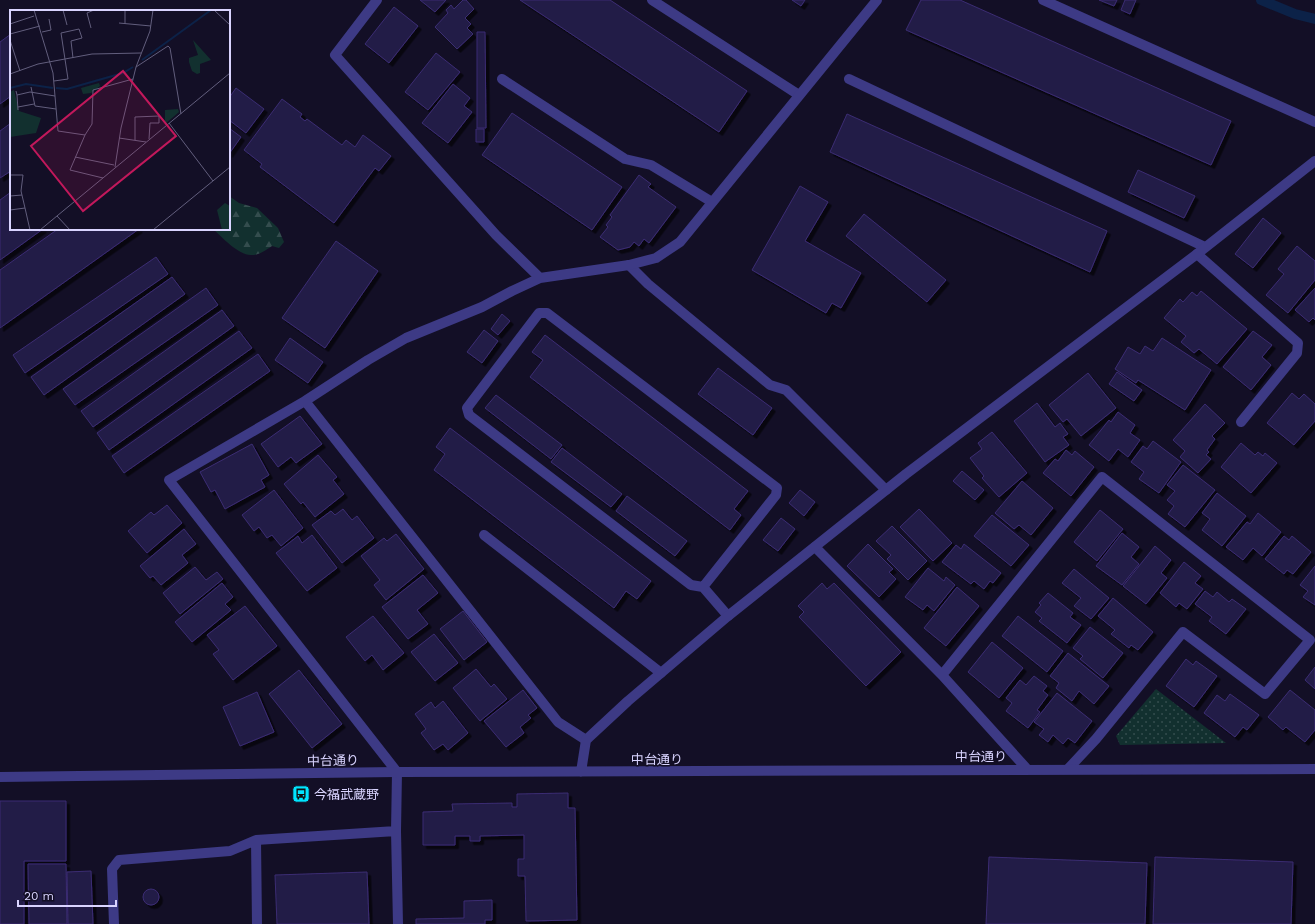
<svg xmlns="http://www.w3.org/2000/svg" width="1315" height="924" font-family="'Work Sans','Noto Sans JP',sans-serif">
<defs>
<pattern id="forest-firs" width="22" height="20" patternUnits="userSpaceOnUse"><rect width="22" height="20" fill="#12302f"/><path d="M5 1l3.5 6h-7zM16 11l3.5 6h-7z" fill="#344d4e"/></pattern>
<pattern id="park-dots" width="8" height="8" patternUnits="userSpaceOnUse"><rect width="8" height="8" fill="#12302f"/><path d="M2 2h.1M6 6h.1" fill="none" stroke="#344d4e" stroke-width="1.8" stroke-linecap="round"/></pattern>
<filter id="shadow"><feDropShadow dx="3.5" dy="3.5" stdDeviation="0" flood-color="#0009"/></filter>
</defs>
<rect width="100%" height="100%" fill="#130f26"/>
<!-- forest -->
<path fill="url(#forest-firs)" d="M229,196l10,7 18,5 21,20 6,14 -5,6 -7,-2c-6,4 -13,9 -20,9 -13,1 -30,-18 -39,-26h16z"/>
<!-- park -->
<path fill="url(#park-dots)" d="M1156,689l70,54 -106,2 -4,-9z"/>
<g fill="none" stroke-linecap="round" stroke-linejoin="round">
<!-- stream -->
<path stroke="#0c2248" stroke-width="10" d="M1261,0l34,14 20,5"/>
</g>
<!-- building -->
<path fill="#241b47" stroke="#3b2d73" filter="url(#shadow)" d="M420,0h26l-11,12z
M463,0h3l8,9 -9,9 6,6 -4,4 6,6 -16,15 -22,-22 13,-14 -2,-3 5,-5 3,4z
M520,0h90l137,91 -28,41z
M792,0h13l-4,6z
M921,0h39l271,121 -20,44 -305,-135z
M1099,0h18l-3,6z
M1125,0h11l-6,14 -9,-4z
M394,7l24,19 -29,37 -24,-19z
M477,32h8l1,96h-9z
M11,34v62l-11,8v-62z
M436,53l24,19 -32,38 -23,-18z
M453,84l17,14 -6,8 8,6 -24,31 -26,-20z
M236,88l28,21 -18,24 -17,-13v-22z
M282,99l20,15 -2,3 5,4 2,-2 35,26 4,-5 9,7 8,-12 28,21 -12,15 -4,-3 -41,55 -74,-56 2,-3 -18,-14z
M512,113l110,74 -30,43 -110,-75z
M847,114l260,117 -17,41 -260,-120z
M11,123v48l-11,7v-47z
M229,128l12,9 -12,17z
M476,129h8v13h-8z
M1138,170l57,26 -11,22 -56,-26z
M639,175l12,9 -3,3 28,20 -27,36 -5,-4 -5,7 -5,-4 -4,5 -12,3 -18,-13 8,-10 -2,-2 6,-8 -2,-2z
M800,186l28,16 -23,39 56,32 -20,35 -9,-5 -6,10 -74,-43z
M11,192v37h32l-43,31v-60z
M864,214l82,66 -19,22 -81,-66z
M1263,218l18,15 -28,35 -18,-14z
M58,229h81l-139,99v-58z
M336,241l42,30 -53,77 -43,-30z
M1297,246l18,15v19l-27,33 -22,-18 18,-21 -6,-5z
M156,257l12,17 -143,99 -12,-18z
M172,277l13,17 -141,101 -13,-18z
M206,288l12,17 -143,100 -12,-16z
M1315,288v32l-2,-2 -4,4 -14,-12z
M1201,291l46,38 -30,35 -18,-15 -5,4 -13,-11 5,-6 -22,-18 16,-19 3,3 9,-10 5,4z
M222,310l12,16 -141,101 -12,-16z
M502,314l8,7 -12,14 -7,-6z
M484,330l14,11 -16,22 -15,-11z
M239,331l13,17 -143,102 -12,-17z
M1253,331l19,14 -10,12 9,8 -20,25 -28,-23z
M545,335l203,156 -14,18 7,6 -11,15 -200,-153 13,-17 -11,-8z
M290,338l33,24 -15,21 -33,-23z
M1162,338l49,32 -26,40 -47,-30 -2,3 -21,-14 13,-22 12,7 5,-8 8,5z
M258,354l12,17 -146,102 -12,-17z
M718,368l54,40 -19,27 -55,-41z
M1117,372l25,18 -8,11 -25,-17z
M1088,373l28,35 -35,28 -14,-17 -4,3 -14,-17z
M1292,393l7,6 5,-5 11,10v17l-21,24 -27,-22z
M496,395l66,50 -11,14 -66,-51z
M1037,403l18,24 5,-4 8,11 -5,3 6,8 -24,17 -31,-41z
M1205,404l20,19 -13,13 3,3 -8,11 2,2 -3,3 5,4 -13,14 -18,-16 5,-6 -12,-11z
M1118,412l17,13 -5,8 10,7 -12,17 -10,-8 -9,12 -20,-16 20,-25 2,2z
M300,416l22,28 -26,19 -5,-6 -13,10 -17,-23z
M450,428l201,153 -14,18 -11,-8 -12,17 -180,-138 11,-16 -9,-7z
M992,432l35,41 -28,24 -17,-19 2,-2 -14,-18 12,-9 -4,-6z
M1153,441l28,21 -22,31 -20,-14 5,-7 -13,-10 12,-16 4,3z
M1241,443l14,12 3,-3 5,4 2,-3 12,10 -26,30 -30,-26z
M252,444l17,31 -8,5 4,7 -40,22 -10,-19 -4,2 -11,-20z
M562,448l60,46 -11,13 -60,-45z
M1066,450l6,5 3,-4 19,16 -23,29 -28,-23 12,-14 3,2z
M318,455l19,22 -4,3 11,14 -29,23 -12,-15 -2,2 -17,-20z
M1183,465l32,25 -30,37 -17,-13 6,-8 -7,-6 8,-9 -8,-6z
M962,471l22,19 -9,10 -22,-19z
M1022,481l31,27 -22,27 -12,-10 -5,4 -19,-16z
M274,490l29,38 -22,18 -9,-11 -5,3 -8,-11 -5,4 -12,-16z
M800,490l15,12 -11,14 -15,-13z
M1217,493l29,23 -24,30 -20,-16 8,-11 -8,-6z
M627,496l60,45 -12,15 -59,-45z
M167,505l15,18 -35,30 -19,-22 23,-19 3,3z
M343,509l9,11 5,-4 17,22 -32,25 -30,-38 19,-14 4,4z
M919,509l33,34 -19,18 -33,-34z
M1100,510l23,19 -26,32 -23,-19z
M1258,513l23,19 -19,24 -9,-8 -10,12 -17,-13 21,-25 3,2z
M992,515l37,30 -18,21 -37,-30z
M781,518l14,11 -17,22 -15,-11z
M892,526l35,35 -19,19 -21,-21 4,-4 -15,-14z
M184,529l12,15 -14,11 6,8 -27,22 -8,-9 -3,2 -10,-12z
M1122,533l17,14 -8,10 8,7 -17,21 -26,-19z
M396,534l28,35 -38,31 -12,-15 6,-5 -19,-24 23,-18 3,3z
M312,535l25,33 -30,23 -31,-38 22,-17 4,7z
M1284,536l5,4 3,-4 19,16 -18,22 -6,-4 -3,4 -19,-15z
M868,544l25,25 -4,3 7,7 -17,18 -32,-31z
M964,544l37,29 -8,10 -3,-2 -6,8 -10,-8 -3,3 -29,-22 14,-17 5,4z
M1155,546l16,14 -10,13 6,5 -21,26 -23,-18z
M1184,562l17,14 -6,7 8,6 -16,20 -8,-6 -3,4 -16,-14z
M1315,566v39l-12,-8 5,-6 -8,-6z
M195,567l11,13 11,-8 6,7 -43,35 -17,-21z
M928,568l16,13 2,-4 9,8 -21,26 -7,-6 -4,5 -18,-13z
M1074,569l35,29 -18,21 -17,-13 7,-8 -19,-15z
M423,575l15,18 -21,17 11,14 -20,15 -26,-32z
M222,583l11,14 -8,7 6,6 -39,32 -17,-20z
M822,583l5,6 7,-6 67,69 -35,34 -67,-69 5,-5 -6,-6z
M957,587l22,19 -33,40 -22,-18z
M1205,591l8,6 4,-5 12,10 3,-3 14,10 -20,25 -17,-13 3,-4 -17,-13z
M1048,593l25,20 -3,4 11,8 -14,18 -28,-22 3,-3 -7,-6 6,-7 -2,-2z
M1113,598l40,34 -15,18 -7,-5 -2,3 -18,-14 4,-4 -17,-14z
M245,606l32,40 -44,34 -20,-26 6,-4 -12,-15z
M463,611l24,31 -23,18 -24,-31z
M373,616l31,37 -21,17 -11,-15 -7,6 -19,-24z
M1018,616l45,35 -16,21 -45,-36z
M1090,627l33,26 -20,25 -23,-19 3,-3 -10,-8z
M434,634l24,29 -23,18 -24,-29z
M992,642l31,26 -24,30 -31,-26z
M1068,653l41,33 -15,18 -15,-13 -7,10 -16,-13 3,-5 -9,-7z
M1186,659l7,6 3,-4 21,15 -23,31 -28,-21z
M1315,667v22l-10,-9z
M476,669l15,18 3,-3 13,15 -27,22 -27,-33z
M299,670l43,54 -30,24 -43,-54z
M1034,676l13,10 -4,5 5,4 -11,15 3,2 -12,16 -22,-17 6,-8 -6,-5 14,-18 6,5z
M523,690l14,18 -9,7 3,3 -11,9 4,6 -18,14 -22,-26z
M1290,690l25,20v20l-10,12 -19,-15 -3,3 -15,-13z
M257,692l17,40 -34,14 -17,-39z
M1057,693l35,28 -17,22 -7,-5 -5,6 -10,-9 -5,7 -9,-7 5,-6 -10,-7z
M1230,694l29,21 -12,15 -4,-3 -8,10 -31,-24 13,-18 8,6z
M443,701l25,32 -20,17 -5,-6 -9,6 -13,-17 5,-4 -11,-15 16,-12 4,6z
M568,793v15h7l2,112 -51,1 -1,-45h-7v-17h6v-24l-44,1v5h-10v-5h-15v9h-32v-33l30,-1 -1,-7 60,-1v4h5v-13z
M0,801h66v60h-42v63h-24z
M989,857l158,6 -2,61h-159z
M1155,857l138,5 -2,62h-138z
M28,864h38l1,60h-38z
M91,871l2,53h-25l-1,-52z
M367,872l2,52h-92l-2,-49z
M143 897a8 8 0 1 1 16 0a8 8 0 1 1-16 0Z
M492,900v20h-7v4h-69v-5l48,-1v-17z"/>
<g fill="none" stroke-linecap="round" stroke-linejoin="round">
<!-- service -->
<path stroke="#3d3a85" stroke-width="10" d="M652,0l147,95
M502,79l123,80 26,6 61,37
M849,79l356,168
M1197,254l101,89 -1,10 -56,69
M629,265l19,19 122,101 16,5 100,100
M484,535l177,138
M703,587l73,-92 1,-7 -230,-175h-8l-72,95 2,7 222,170 12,2 25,29
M397,772l-1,59 2,93
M256,840l1,84
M114,924l-2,-55 7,-9 111,-9 26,-11 140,-9"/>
<!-- minor -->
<path stroke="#3d3a85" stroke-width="10" d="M377,0l-42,55 161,180 44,43 89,-13 27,-7 24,-16 197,-242
M1043,0l272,122
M305,401l253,321 28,18
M815,547l127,128 85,94
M942,675l160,-198 208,163 -45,54 -82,-62 -87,107 -28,30
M397,772l-228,-292 136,-79 63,-41 38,-22 76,-31 30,-16 28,-13"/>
<!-- tertiary -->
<path stroke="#3d3a85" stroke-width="10" d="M581,772l5,-32 42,-39 100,-85 178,-142 291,-220 118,-93
M0,777l397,-5 918,-3"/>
</g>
<!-- icons -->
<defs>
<symbol id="bus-square" viewBox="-11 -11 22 22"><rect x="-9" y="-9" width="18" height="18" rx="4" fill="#00e5ff" stroke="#130f26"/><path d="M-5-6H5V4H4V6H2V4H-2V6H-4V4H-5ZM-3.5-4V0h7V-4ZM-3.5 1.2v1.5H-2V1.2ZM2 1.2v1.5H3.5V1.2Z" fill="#111"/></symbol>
</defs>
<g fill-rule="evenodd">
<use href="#bus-square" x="291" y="784" width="20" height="20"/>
</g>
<g text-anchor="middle" stroke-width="3" stroke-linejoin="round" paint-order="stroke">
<!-- street labels -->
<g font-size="13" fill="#d9d4ff" stroke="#130f26">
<text x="981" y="761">中台通り</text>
<text x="657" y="764">中台通り</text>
<text transform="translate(333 760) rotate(-1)" y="5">中台通り</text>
</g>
<!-- poi labels -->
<g font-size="13" fill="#d9d4ff" stroke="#130f26" text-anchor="start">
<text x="314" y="799">今福武蔵野</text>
</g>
</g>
<!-- overview -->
<g transform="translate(10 10)">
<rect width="220" height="220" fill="#130f26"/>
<path d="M183,30l18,20 -11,4v9l-3,1 -5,-3 -3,-9v-4l9,-3zM4,80l5,21 22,7 -5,15 -26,4v-45zM215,193l5,3v24h-8l-5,-20z" fill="#12302f"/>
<path d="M89,73l1,3 -9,7 -8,1 -2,-6zM168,99l1,3 -14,12v-14z" fill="#12302f"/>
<path fill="none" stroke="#0c2248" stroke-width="2" d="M132,50l69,-50M0,78l16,-4 27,4M46,78l11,1 56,-16 10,-6"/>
<path fill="none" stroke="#625e7d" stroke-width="1" d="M24,0l19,63 5,58 27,4 7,-11 1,-34 40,-11M53,0l4,15M204,0l16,15M109,13l32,3M0,14l24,-8M115,14v-14M81,18l-4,-15 7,-3M32,22l9,-2 -2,-11M0,24l30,-8M0,30l10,31M126,57l32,-21 2,2 11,66M0,64l28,-10 54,-10 49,-1M44,71l14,-2 -7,-46 18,-4 3,9 -11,3 2,17M21,77l4,19 21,3M6,81l1,4 13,-3 25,4M7,85l1,15M8,97l16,-3M159,113l44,58M75,125l-15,35 33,8M109,128l27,4M125,130v-23l24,-1v7h-9l-1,16M65,147l39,8M105,157l6,-39 15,-61 14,-36 3,-21M0,165h13l-2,16 4,17M0,186l12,-1M0,200l15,-2 5,22M47,206l13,14M30,220l190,-157M143,220l77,-63"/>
<path fill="#c2185b" fill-opacity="0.15" stroke="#c2185b" stroke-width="2" d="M113,61l53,65 -93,75 -52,-65z"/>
<rect width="220" height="220" fill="none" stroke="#d9d4ff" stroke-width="2"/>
</g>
<!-- scale -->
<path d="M18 900v6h98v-6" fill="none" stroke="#d9d4ff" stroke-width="2"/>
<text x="24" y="900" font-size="12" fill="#d9d4ff" stroke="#130f26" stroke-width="3" paint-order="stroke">20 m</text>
</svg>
